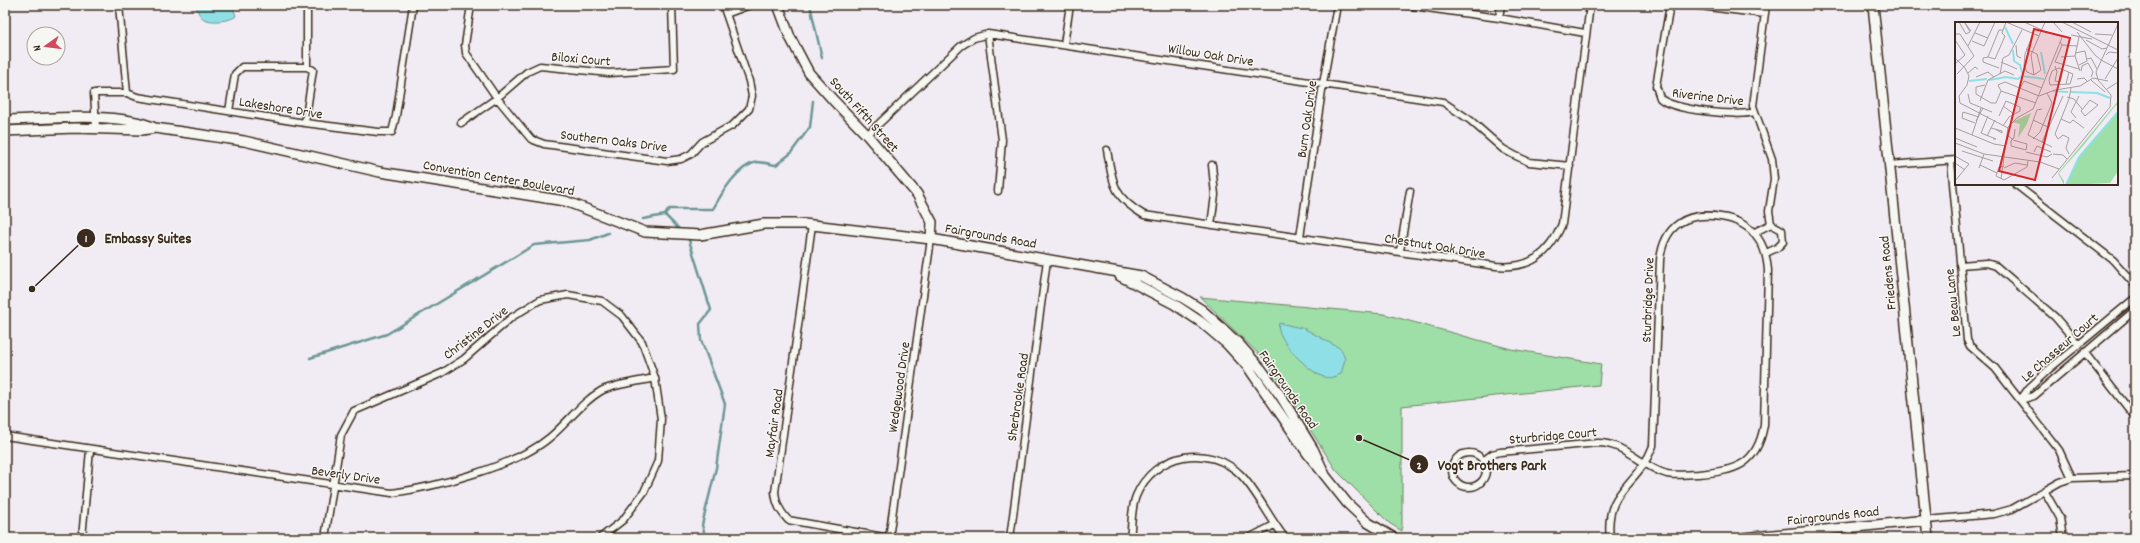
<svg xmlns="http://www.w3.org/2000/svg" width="2140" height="543" font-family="Dekko,sans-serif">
<rect width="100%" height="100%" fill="#f1ecf3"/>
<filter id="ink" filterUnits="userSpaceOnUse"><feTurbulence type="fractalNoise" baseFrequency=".025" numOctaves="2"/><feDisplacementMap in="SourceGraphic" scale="8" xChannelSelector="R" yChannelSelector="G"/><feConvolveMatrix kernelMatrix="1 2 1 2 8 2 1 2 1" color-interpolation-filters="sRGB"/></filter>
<g filter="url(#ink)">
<!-- green -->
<path fill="#9edea7" stroke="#6c8462" d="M1200,297l184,17 127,35 90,15 -2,21 -197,21v125l-13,-8 -53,-53 -69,-108z"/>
<!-- water -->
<path fill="#8fe0e6" stroke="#6d9796" d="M196,5h36l4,11c-5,5 -25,7 -32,3 -5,-3 -7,-9 -8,-14z
M1279,323l26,6 36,20 4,10 -4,15c-5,2 -11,5 -17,3 -14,-4 -50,-39 -45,-54z"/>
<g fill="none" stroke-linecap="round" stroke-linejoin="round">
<!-- stream -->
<path stroke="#6d9796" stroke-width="2.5" d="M810,5l12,53
M643,219l22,-4
M681,231l-16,-16 4,-6h44c9,-16 24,-43 44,-47 5,0 13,2 19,3l14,-11 20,-27 3,-26
M688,237l23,73 -11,14 1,16 24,64 -9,64 -14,57 4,13
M310,358l77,-24 147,-89 56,-5 18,-7"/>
<defs>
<path id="street" d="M119,5l8,88
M307,5v62
M471,5l-6,40 1,8 31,45 34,41 13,5 123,17 14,-2 10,-5 11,-12 31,-17 16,-16 3,-13 -3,-15 -26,-76
M1405,5l94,13 86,15
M1670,5l-14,81 4,12c10,12 80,19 94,14
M1692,5l73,9
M1766,5l-13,101 19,53 2,20 -5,32 2,13
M726,14l24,-9
M1499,18l2,-13
M988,34l14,106 -4,51
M1064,44l6,-39
M229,111l6,-37 7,-7h65l6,3 -8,53
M461,123l36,-25 30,-26 13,-6 69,7 65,-4 -2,-64
M96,128l-2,-35h33l10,4 168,26 73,9h14l4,-16 17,-111
M867,135l94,-89 13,-8 14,-4 455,68 27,18 33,29 11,6 15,7 41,4
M1107,150c6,34 6,47 37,65l352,51c34,3 53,-11 66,-42l28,-219
M1951,161l16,179 3,6 25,22 64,82 13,28
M1889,165l67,-5
M2015,184l98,76 22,25
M812,225l-37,267c1,12 5,19 13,28l101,18
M1211,225l4,-30 -3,-30
M1753,233l18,-9 11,6 1,12 -6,6 -11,5
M1300,237l23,-153 14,-79
M1400,251l10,-60
M1960,265l26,-2 10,3 59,51 24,28
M2085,353l50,64
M2020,400l9,-12 19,-18 87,-72
M2020,400l14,-4 101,-86
M5,436l387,57c43,-6 124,-27 157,-55 19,-15 31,-35 52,-47 10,-6 41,-10 54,-13
M1452 470a17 17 0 1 1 34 0a17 17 0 1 1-34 0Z
M1483,461l9,-7 8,-2 98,-9c27,0 44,24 69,31 10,2 21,0 31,0 38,-3 59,-9 66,-49l4,-155c-1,-12 -3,-22 -10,-32 -8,-12 -23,-19 -37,-21 -34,-6 -57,8 -61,43l-7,186c-15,40 -49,43 -43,92
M2045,492l15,26 3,20
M1927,520l67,-6 18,-5 48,-27 12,-4 63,-2
M82,538l8,-88
M325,538l16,-103 13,-24 88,-38 22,-14 48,-42 28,-17 28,-5 34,6 20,15 20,26 13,36 6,41 -3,42 -14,31 -21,28 -23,18
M889,538l42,-299
M1010,538l37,-278
M1130,538c2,-13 1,-30 6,-42 18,-43 73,-54 106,-20 15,16 28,43 43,62
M1249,538l25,-13
M1850,538v-11"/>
<path id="secondary" d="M778,5l12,32 19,36 25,28 33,34 50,59 15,28 -1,17
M1873,5l55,533
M5,120c41,-1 113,-9 150,8
M5,131l70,-3 67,2 13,-2 89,13 136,31 185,29 80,31 55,3 64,-11h40l127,15 210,37 42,22 19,12 36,33 23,26 19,26 33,54 12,26
M1120,276l54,28 27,18 26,22 21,23 60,87 39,49 20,19 27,16
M1743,538l184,-18"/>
</defs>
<!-- street casing -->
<use href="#street" stroke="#3b2a1e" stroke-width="9"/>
<!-- secondary casing -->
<use href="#secondary" stroke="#3b2a1e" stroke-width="12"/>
<!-- street -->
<use href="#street" stroke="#f6f6f2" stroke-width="6"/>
<!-- secondary -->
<use href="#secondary" stroke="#f6f6f2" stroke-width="9"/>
</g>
</g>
<g text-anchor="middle" stroke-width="3" stroke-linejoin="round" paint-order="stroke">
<!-- street labels -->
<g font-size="14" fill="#3b2a1e" stroke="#f6f6f2">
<text transform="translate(1211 54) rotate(9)" y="5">Willow Oak Drive</text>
<text transform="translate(581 58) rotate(5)" y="5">Biloxi Court</text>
<text transform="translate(1708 96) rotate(7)" y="5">Riverine Drive</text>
<text transform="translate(281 107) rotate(9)" y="5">Lakeshore Drive</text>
<text transform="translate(865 114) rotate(48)" y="5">South Fifth Street</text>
<text transform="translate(1306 119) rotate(-82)" y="5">Burn Oak Drive</text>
<text transform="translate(614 140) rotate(7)" y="5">Southern Oaks Drive</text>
<text transform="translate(499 177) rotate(10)" y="5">Convention Center Boulevard</text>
<text transform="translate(991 235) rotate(10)" y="5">Fairgrounds Road</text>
<text transform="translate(1435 245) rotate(9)" y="5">Chestnut Oak Drive</text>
<text transform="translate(1887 273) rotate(-96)" y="5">Friedens Road</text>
<text transform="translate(1647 300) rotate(-88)" y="5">Sturbridge Drive</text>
<text transform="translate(1952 303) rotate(-96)" y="5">Le Beau Lane</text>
<text transform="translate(475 332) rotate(-38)" y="5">Christine Drive</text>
<text transform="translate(2059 347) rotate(-41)" y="5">Le Chasseur Court</text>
<text transform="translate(898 387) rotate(-82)" y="5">Wedgewood Drive</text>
<text transform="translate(1289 389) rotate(55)" y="5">Fairgrounds Road</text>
<text transform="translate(1017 397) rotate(-82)" y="5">Sherbrooke Road</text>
<text transform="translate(773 423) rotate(-82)" y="5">Mayfair Road</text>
<text transform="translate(1553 435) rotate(-5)" y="5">Sturbridge Court</text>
<text transform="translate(346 474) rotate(8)" y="5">Beverly Drive</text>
<text transform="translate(1833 515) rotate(-6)" y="5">Fairgrounds Road</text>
</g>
</g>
<!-- overview -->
<g transform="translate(1955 22)">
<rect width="163" height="163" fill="#f1ecf3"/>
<path d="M163,79v6l-2,-2 -33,41 -24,27 5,8v4l-6,-12zM163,90v59l-8,12 -44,2 13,-28zM76,91l-4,11 -9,14 2,-14 -8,-2z" fill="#9edea7"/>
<path fill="none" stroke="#8fe0e6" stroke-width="2" d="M50,5l8,17M58,28l1,11 6,4 3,11M86,30l4,22M34,58l17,-3 12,2 4,-3 22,3M14,59l18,-2M98,69l15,1M116,70l26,1 13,5M111,163l13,-28 39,-45"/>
<path fill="none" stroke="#a89e9e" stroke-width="1" d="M4,0l7,12 4,-2M51,0l33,14M69,0l18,8M98,0l9,10M107,0l56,28M117,0l19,10M15,10l-5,-9 6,8M122,10l18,23 6,5M20,11l13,5M0,12h5l14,22 -17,18M78,12l-8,20 -1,12 3,6 7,3M140,12l17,1M116,13l21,4M124,15l-4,19 5,15M0,18l10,15 -10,9M131,18l16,9 5,-1M17,19l12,5M105,20l2,3 -7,17 24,7M61,23l1,11 4,2M107,23l15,1M13,24l12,-24M29,24l11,-24M71,27l11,5 4,16 -7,5M120,31l10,-2 2,10 -8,4M151,33l3,-3 9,1M33,35l7,2 10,-23 -3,-3 4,-11M33,35l11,-27h4M33,35l-5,1v4l16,6M106,35l14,-1M0,36l10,10 4,8 -2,9 -8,11 1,7 48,25M132,37l4,-1 6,11M146,38l17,9M46,40l16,7M100,44l2,6 -2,9 5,1 3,-13M104,46l14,6 -3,10 -20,1 -1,-5 3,-9zM126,49l1,-5 6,-3 5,9 -2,5M13,51l7,-6 3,2M45,52l3,-16 6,-3 13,-25M79,53l-3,-20 14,-33M21,55l12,-5 6,5M122,57l7,-1 4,4M150,57l13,-21M136,58l14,12M111,62l3,-12M30,63l-9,2v7l15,9h5l5,-12M65,66l4,-7 18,7M152,67l11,-7M46,69l-3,-6 7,-3 34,14M46,69l35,12M13,72l2,9 22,9M84,74l16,-6 25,-4 13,-8 15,3M112,75l7,2 8,10M135,78l8,5 -13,11 -4,-5zM25,79l8,-21 17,-9 9,4M48,84l11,8M87,87l-5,1 -9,25 24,12M33,94l-7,17 15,6h-3M44,94l7,-15 14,6v4l-11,6 -6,9M62,96l16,-9 30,-74M121,96l-5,-6 8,-16M106,97l9,4 3,-3 11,8M78,98l15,7M21,99l7,-13M20,101l-13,-5 1,-6 16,5M0,106l39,16 12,2M36,106l11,3v2l-7,-4M17,113l9,-27M32,114l8,-16M52,114l3,1 3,3 14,4 -1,6 -15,-4v-5l1,-1v-1l2,-1v-1l1,-8M0,116l22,9M78,117l7,-7 12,-29 -5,-10M87,120l21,-46M0,121l29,11 56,8 19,7M7,129l31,10M71,130l21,5 5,-3M79,130l3,-6 14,6M98,132l10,1 4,4M114,132l-3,-6 3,-10 -6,-3 -5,4 -3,-5 14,-35 2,-11M0,134l14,8 -14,17M0,141l10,7M25,143l17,8M49,144l-5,1 -3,9 8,4 23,-13 1,-6M24,146l5,-14M49,146l11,-5 12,2M97,156l58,-71 1,-12 -13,-15 -2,-8 22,-48M46,157l7,-52 9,-9"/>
<path fill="#d62828" fill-opacity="0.15" stroke="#d62828" stroke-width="2" d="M79,7l36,9 -35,142 -36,-9z"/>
<rect width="163" height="163" fill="none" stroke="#3b2a1e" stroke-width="2"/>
</g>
<!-- callouts -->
<path fill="none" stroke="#3b2a1e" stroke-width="1.5" d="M32 289L86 238M1359 438L1419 464"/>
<g fill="#3b2a1e" stroke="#f6f6f2" stroke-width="1.5">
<circle cx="32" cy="289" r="4"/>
<circle cx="1359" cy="438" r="4"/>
<circle cx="86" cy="238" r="10"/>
<circle cx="1419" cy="464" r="10"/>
</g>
<g font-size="12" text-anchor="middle" font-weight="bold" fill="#fff">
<text x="86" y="242">1</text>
<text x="1419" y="469">2</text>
</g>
<g font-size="15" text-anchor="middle" font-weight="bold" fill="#3b2a1e" stroke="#f6f6f2" stroke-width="3" stroke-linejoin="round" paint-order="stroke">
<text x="148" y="243">Embassy Suites</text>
<text x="1492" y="470">Vogt Brothers Park</text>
</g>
<!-- margin -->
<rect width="2140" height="543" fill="none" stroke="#f6f6f2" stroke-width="20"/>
<rect x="10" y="10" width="2120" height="523" fill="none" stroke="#3b2a1e" stroke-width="1.5" filter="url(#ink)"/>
<!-- north arrow -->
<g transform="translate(46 46) rotate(256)"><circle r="19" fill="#f6f6f2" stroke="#aba49d"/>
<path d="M0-3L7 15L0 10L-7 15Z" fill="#d1495b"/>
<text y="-6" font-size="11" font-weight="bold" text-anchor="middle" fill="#3b2a1e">N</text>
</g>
</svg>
